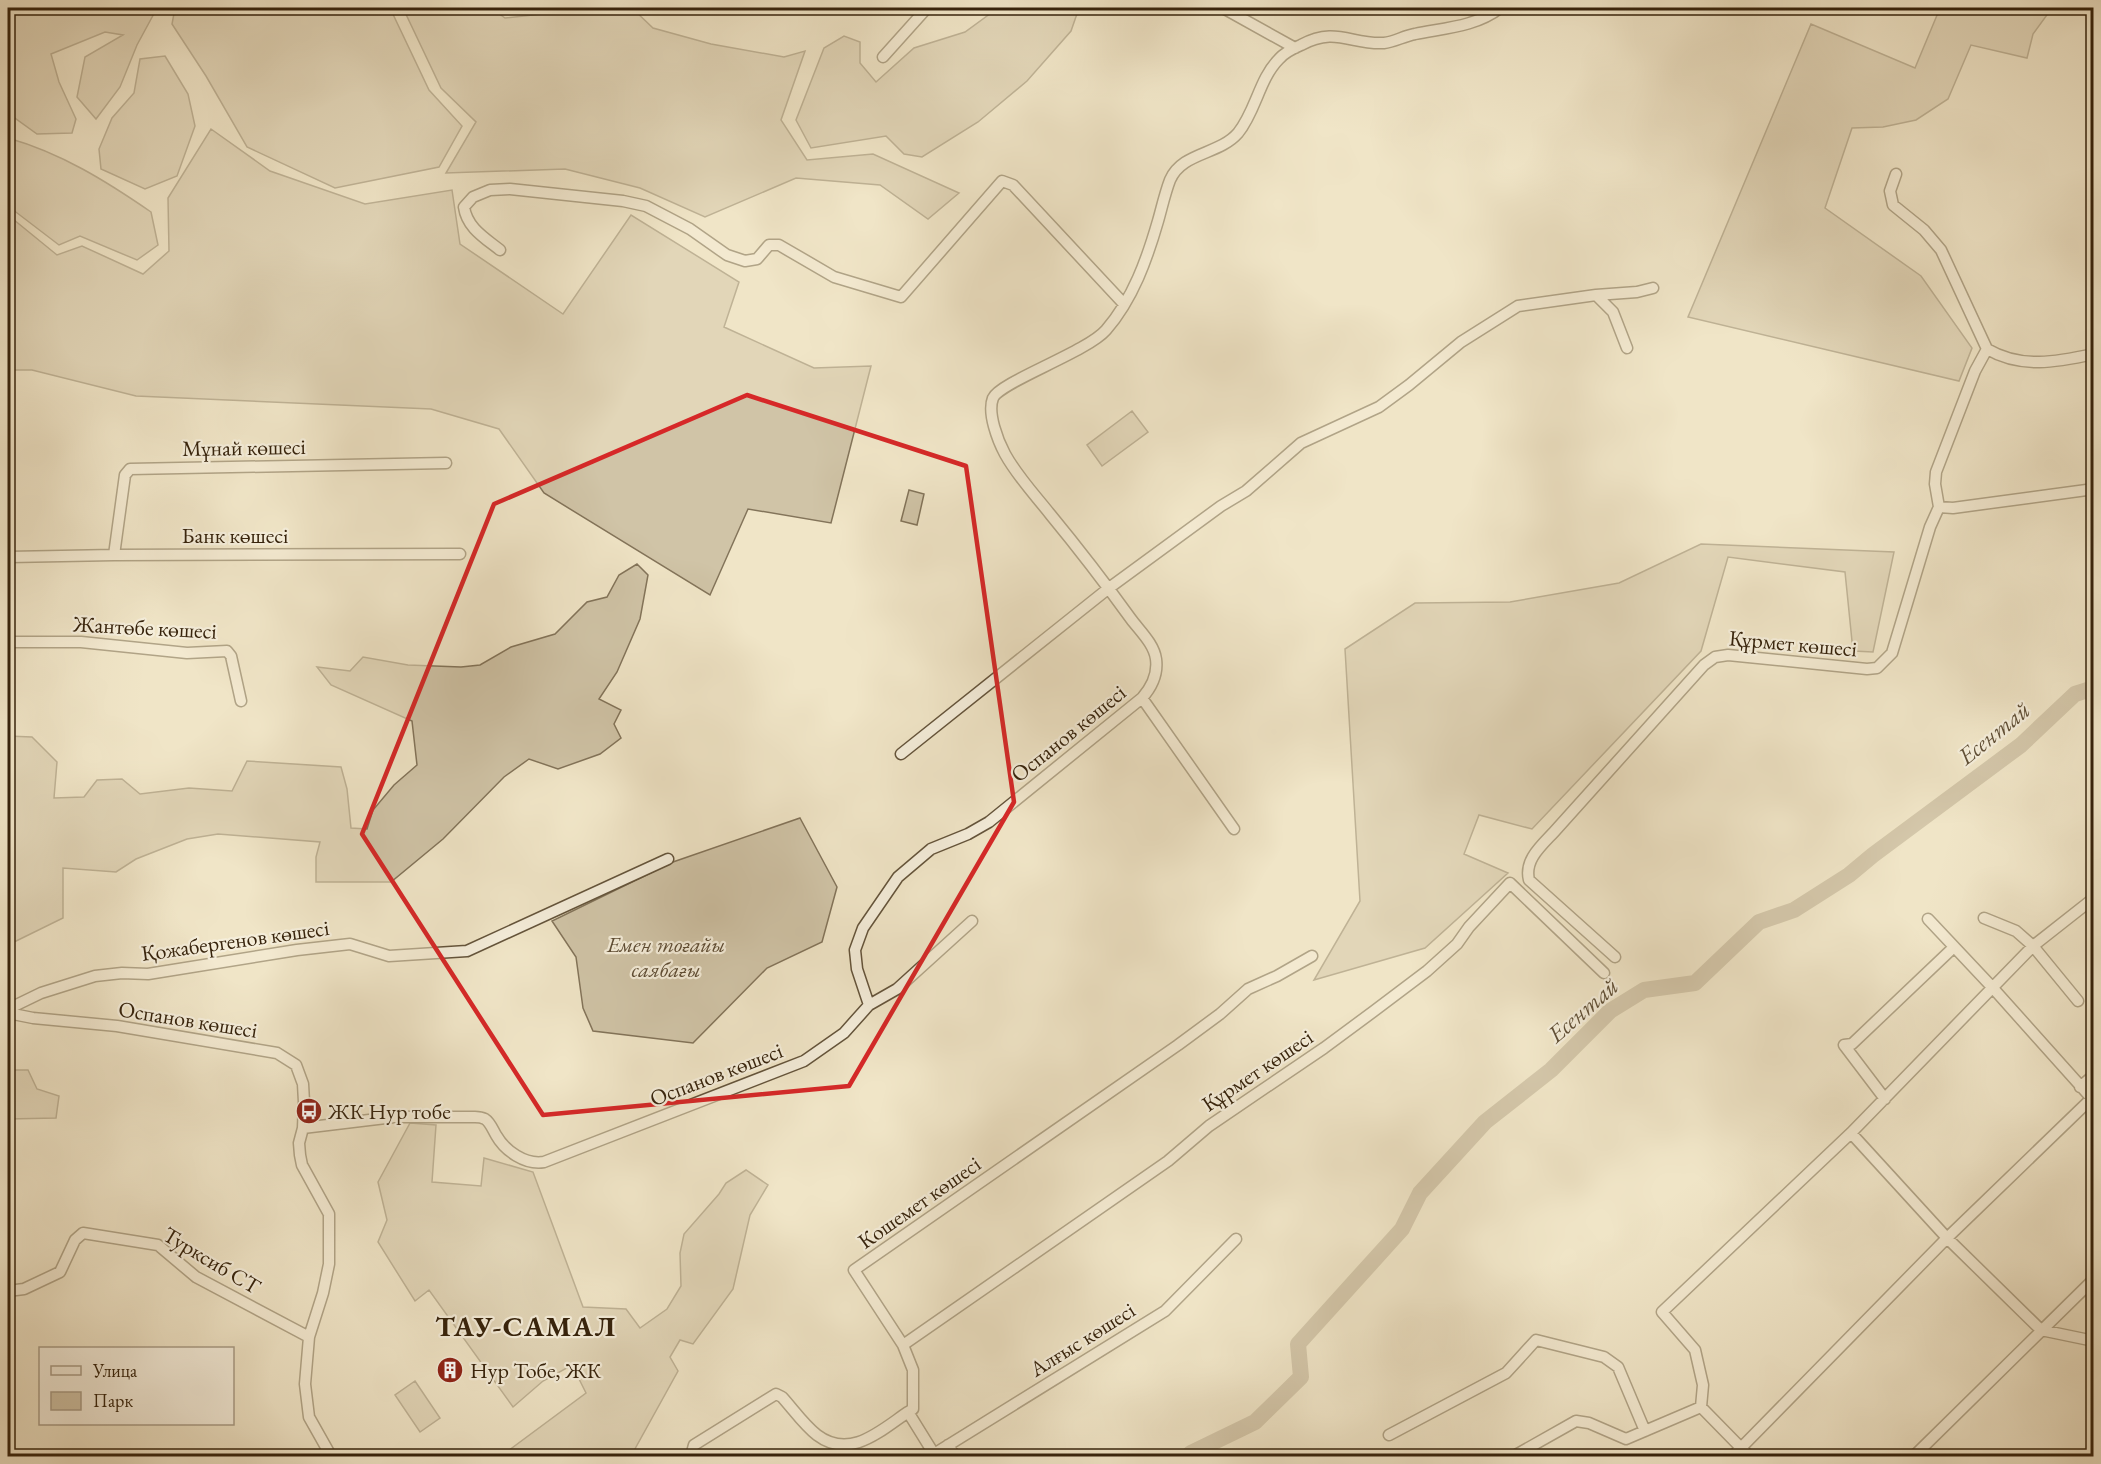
<svg xmlns="http://www.w3.org/2000/svg" width="2101" height="1464" font-family="'EB Garamond',serif">
<rect width="100%" height="100%" fill="#f0e5c7"/>
<filter id="stains"><feTurbulence type="fractalNoise" baseFrequency=".00333" numOctaves="4"/><feColorMatrix values="0 0 0 0 .2 0 0 0 0 .09 0 0 0 0 .02 0 0 0 .5 -.17"/></filter>
<radialGradient id="worn" r=".72"><stop offset=".6" stop-color="#630" stop-opacity="0"/><stop offset="1" stop-color="#630" stop-opacity=".3"/></radialGradient>
<!-- green -->
<path fill="#d0c4a7" stroke="#83745a" stroke-width="1.5" d="M8,8h149l-20,37 -17,42 -24,32 -19,-22 8,-40 38,-22 -18,-3 -54,22 8,28 17,37 -4,14 -35,1 -29,-21z
M175,8h215l39,82 33,36 -23,41 -104,21 -88,-41 -41,-71 -34,-52z
M403,8h88l14,10 55,-6 4,-4h68l21,20 58,16 73,13 21,-6 -24,69 26,40 66,-6 86,39 -31,26 -48,-34 -84,-7 -91,39 -65,-29 -75,-19 -119,4 30,-51 -35,-34z
M998,8h81l-8,23 -44,50 -49,41 -56,35 -18,-3 -18,-18 -75,12 -15,-28 28,-72 20,-12 16,6v21l16,19 38,-34 51,-16z
M1940,8h112l-19,26 -6,24 -56,-13 -23,54 -32,21 -33,7 -31,1 -27,80 96,68 51,72 -13,33 -271,-64 123,-293 104,44z
M165,56l23,38 7,32 -18,50 -32,13 -44,-20 -2,-20 13,-31 22,-25 6,-34z
M211,129l59,42 95,33 87,-14 8,54 103,70 68,-99 108,67 -15,45 90,41 57,-2 -40,157 -83,-14 -38,86 -166,-102 -45,-64 -68,-20 -295,-13 -104,-26h-24v-155l49,40 25,-9 61,28 26,-23 -1,-53z
M8,138c53,15 98,43 143,74l7,33 -21,15 -57,-24 -21,9 -51,-39z
M1132,411l16,21 -46,34 -15,-21z
M909,490l15,4 -7,31 -16,-4z
M1701,544l193,8 -21,100 -20,-1 -8,-79 -117,-15 -27,94 -169,178 -53,-14 -15,39 44,19 -83,75 -111,32 46,-79 -15,-252 70,-46 95,-1 109,-19z
M637,564l11,11 -8,44 -23,53 -18,27 22,11 -7,14 7,14 -21,16 -42,15 -29,-10 -25,18 -61,62 -52,43h-75v-25l4,-15 -102,-8 -31,5 -51,20 -20,13 -53,-4v50l-53,26 3,18h-5v-226l24,1 25,25 -3,36 30,-1 13,-17 25,-1 18,15 49,-6 43,3 15,-30 94,6 6,22 4,39 16,1 6,-19 21,-25 23,-20 -5,-44 -81,-36 -14,-18 33,4 13,-14 45,8 53,2 19,-2 31,-18 44,-13 32,-32 20,-5 12,-22z
M800,818l37,69 -15,55 -55,26 -74,75 -100,-12 -10,-23 -7,-51 -24,-36 121,-59z
M8,1070h20l9,19 22,7 -3,22 -48,1z
M410,1123l26,2 -4,57 49,4 3,-28 49,14 50,135 43,2 14,19 27,-19 14,-23 -1,-33 4,-19 35,-40 7,-11 20,-13 22,15 -18,30 -17,74 -40,55 -13,-4 -10,17 8,14 -47,85h-130l85,-63 -14,-28 -29,16 -30,26 -84,-117 -14,11 -37,-59 9,-22 -9,-38z
M415,1381l25,37 -20,14 -25,-37z"/>
<g fill="none" stroke-linecap="round" stroke-linejoin="round">
<!-- stream -->
<path stroke="#807056" stroke-width="3" d="M8,968l4,-2"/>
<!-- river -->
<path stroke="#b1a387" stroke-width="16" d="M1188,1456l3,-3 64,-31 46,-45 -3,-33 104,-115 18,-36 65,-71 66,-52 59,-59 34,-21 51,-7 64,-61 35,-12 55,-35 24,-20 148,-110 54,-51 19,-6"/>
<defs>
<path id="minor" d="M1223,8l72,40
M883,57l44,-49
M1896,174l-6,17 3,14 31,25 17,20 46,99c34,20 70,13 107,5
M500,250c-15,-12 -33,-22 -36,-43l9,-10 17,-7 20,-1 113,12 23,5 44,23 37,26 18,6 12,-2 12,-14h10l55,32 67,20 101,-116 11,4 111,119
M1596,295l41,-3 16,-4
M1939,507l-4,-23 1,-12 39,-101 12,-22
M114,555l11,-80 5,-6 316,-6
M8,565l1,-8 105,-2 346,-1
M8,642h73l106,11 40,-2 4,5 10,45
M1142,698l92,131
M901,754l208,-166 112,-82 25,-15 55,-48 78,-36 30,-22 52,-43 57,-36 78,-11 17,17 14,36
M1984,918l32,13 17,15 45,55
M1928,919l64,68 102,114
M1615,957l-86,-77c-5,-20 12,-34 25,-48l150,-167 11,-8 13,-2 139,14 10,-1 15,-15 38,-126 9,-20 14,1 141,-19
M869,1005l28,-16 75,-68
M8,1009l33,-16 54,-17 27,-3 26,1 149,-24 53,-6 39,12 78,-5 201,-92
M8,1013l25,5 84,8 160,27 19,12 7,19 1,18 -1,26 -4,15 1,12 2,10 27,49v50l-6,29 -14,44 -4,47 4,33 22,39
M2080,1087l14,-12
M1885,1099l-41,-54 8,-1 102,-97
M303,1128l91,-11h81c3,0 8,1 10,2 5,3 8,11 11,16 9,16 29,30 48,27l260,-101 40,-28 25,-28 -12,-36 -2,-19 8,-22 35,-51 33,-28 37,-15 21,-12 153,-124c9,-10 16,-24 14,-39 -2,-15 -16,-28 -25,-40 -26,-36 -53,-71 -81,-105 -15,-19 -33,-38 -45,-60 -7,-13 -18,-41 -12,-56 7,-16 94,-46 113,-68 27,-31 41,-71 52,-109 4,-14 7,-28 12,-41 12,-28 49,-25 68,-47 18,-22 21,-54 41,-74 5,-6 15,-11 22,-14 35,-19 50,0 83,-2 10,-1 20,-7 31,-9 29,-6 60,-7 85,-26
M1851,1133l96,105 94,92 53,11
M1236,1239l-71,72 -231,143 -26,-42 5,-3v-39l-10,-25 -49,-75 324,-225 42,-31 28,-25 29,-13 35,-20
M8,1291l16,-2 36,-17 15,-32 8,-7 75,12 38,32 113,60
M903,1345l265,-184 41,-35 115,-78 50,-37 53,-40 30,-27 12,-17 41,-44 94,90
M1701,1407l2,-22 -8,-35 -33,-38 189,-179 182,-187 61,-48
M1389,1435l117,-62 30,-33 68,17 14,10 27,64
M948,1445l7,11
M691,1456l3,-11 82,-51 6,3c11,12 22,28 35,38 33,25 63,-4 91,-23
M1514,1456l62,-35 13,2 37,16 75,-32 48,49
M1733,1456l214,-218 147,-142
M1914,1456l180,-177"/>
</defs>
<!-- minor casing -->
<use href="#minor" stroke="#64543b" stroke-width="13"/>
<!-- minor -->
<use href="#minor" stroke="#f5eedb" stroke-width="10"/>
</g>
<!-- marked area -->
<path d="M0 0H2101V1464H0ZM747,395l219,71 48,336 -165,284 -306,29 -181,-281 132,-330z" fill="#f0e5c7" fill-opacity=".55" fill-rule="evenodd"/>
<path fill="none" stroke="#d62828" stroke-width="4.5" stroke-linejoin="round" d="M747,395l219,71 48,336 -165,284 -306,29 -181,-281 132,-330z"/>
<!-- icons -->
<defs>
<symbol id="bus-disc" viewBox="-11 -11 22 22"><circle r="9.5" fill="#8f2418" stroke="#f5eedb"/><path d="M-5-6H5V4H4V6H2V4H-2V6H-4V4H-5ZM-3.5-4V0h7V-4ZM-3.5 1.2v1.5H-2V1.2ZM2 1.2v1.5H3.5V1.2Z" fill="#fff"/></symbol>
<symbol id="building-disc" viewBox="-11 -11 22 22"><circle r="9.5" fill="#8f2418" stroke="#f5eedb"/><path d="M-4-6H4V6H1V3H-1V6H-4ZM-2.5-4.3h1.7v1.8h-1.7ZM.8-4.3h1.7v1.8H.8ZM-2.5-1h1.7V.8h-1.7ZM.8-1h1.7V.8H.8Z" fill="#fff"/></symbol>
</defs>
<g fill-rule="evenodd">
<use href="#bus-disc" x="294" y="1096" width="30" height="30"/>
<use href="#building-disc" x="435" y="1355" width="30" height="30"/>
</g>
<g text-anchor="middle" stroke-width="4.5" stroke-linejoin="round" paint-order="stroke">
<!-- street labels -->
<g font-size="22" fill="#36230c" stroke="#f5eedb">
<text transform="translate(244 447) rotate(-1)" y="8">Мұнай көшесі</text>
<text x="235" y="543">Банк көшесі</text>
<text transform="translate(145 627) rotate(3)" y="8">Жантөбе көшесі</text>
<text transform="translate(1793 643) rotate(5)" y="8">Құрмет көшесі</text>
<text transform="translate(1068 733) rotate(-39)" y="8">Оспанов көшесі</text>
<text transform="translate(235 940) rotate(-8)" y="8">Қожабергенов көшесі</text>
<text transform="translate(188 1019) rotate(9)" y="8">Оспанов көшесі</text>
<text transform="translate(1257 1070) rotate(-34)" y="8">Құрмет көшесі</text>
<text transform="translate(716 1074) rotate(-21)" y="8">Оспанов көшесі</text>
<text transform="translate(919 1202) rotate(-35)" y="8">Кошемет көшесі</text>
<text transform="translate(212 1260) rotate(31)" y="8">Турксиб СТ</text>
<text transform="translate(1082 1339) rotate(-32)" y="8">Алғыс көшесі</text>
</g>
<!-- park labels -->
<g font-size="22" font-style="italic" fill="#5c4b33" stroke="#f5eedb">
<text x="666" y="952">Емен тоғайы<tspan x="666" dy="25">саябағы</tspan></text>
</g>
<!-- poi labels -->
<g font-size="22" fill="#36230c" stroke="#f5eedb" text-anchor="start">
<text x="328" y="1119">ЖК Нур тобе</text>
<text x="470" y="1378">Нур Тобе, ЖК</text>
</g>
<!-- water labels -->
<g font-size="24" font-style="italic" fill="#615037" stroke="#f5eedb">
<text transform="translate(1994 733) rotate(-39)" y="8">Есентай</text>
<text transform="translate(1583 1010) rotate(-41)" y="8">Есентай</text>
</g>
<!-- district labels -->
<g font-size="28" font-weight="bold" letter-spacing="1.5" fill="#36230c" stroke="#f5eedb">
<text x="526" y="1336">ТАУ-САМАЛ</text>
</g>
</g>
<!-- margin -->
<rect width="2101" height="1464" fill="none" stroke="#f0e5c7" stroke-width="30"/>
<rect x="9" y="9" width="2083" height="1446" fill="none" stroke="#36230c" stroke-width="3"/>
<rect x="15" y="15" width="2071" height="1434" fill="none" stroke="#36230c" stroke-width="1.5"/>
<!-- legend -->
<rect x="39" y="1347" width="195" height="78" fill="#f5eedb" stroke="#a99d88" stroke-width="1.5"/>
<rect x="51" y="1366" width="30" height="9" fill="#f5eedb" stroke="#a99d88" stroke-width="1.5"/>
<text x="93" y="1377" font-size="18" fill="#36230c">Улица</text>
<rect x="51" y="1392" width="30" height="18" fill="#d0c4a7" stroke="#a99d88" stroke-width="1.5"/>
<text x="93" y="1407" font-size="18" fill="#36230c">Парк</text>
<rect width="100%" height="100%" filter="url(#stains)"/>
<rect width="100%" height="100%" fill="url(#worn)"/>
</svg>
